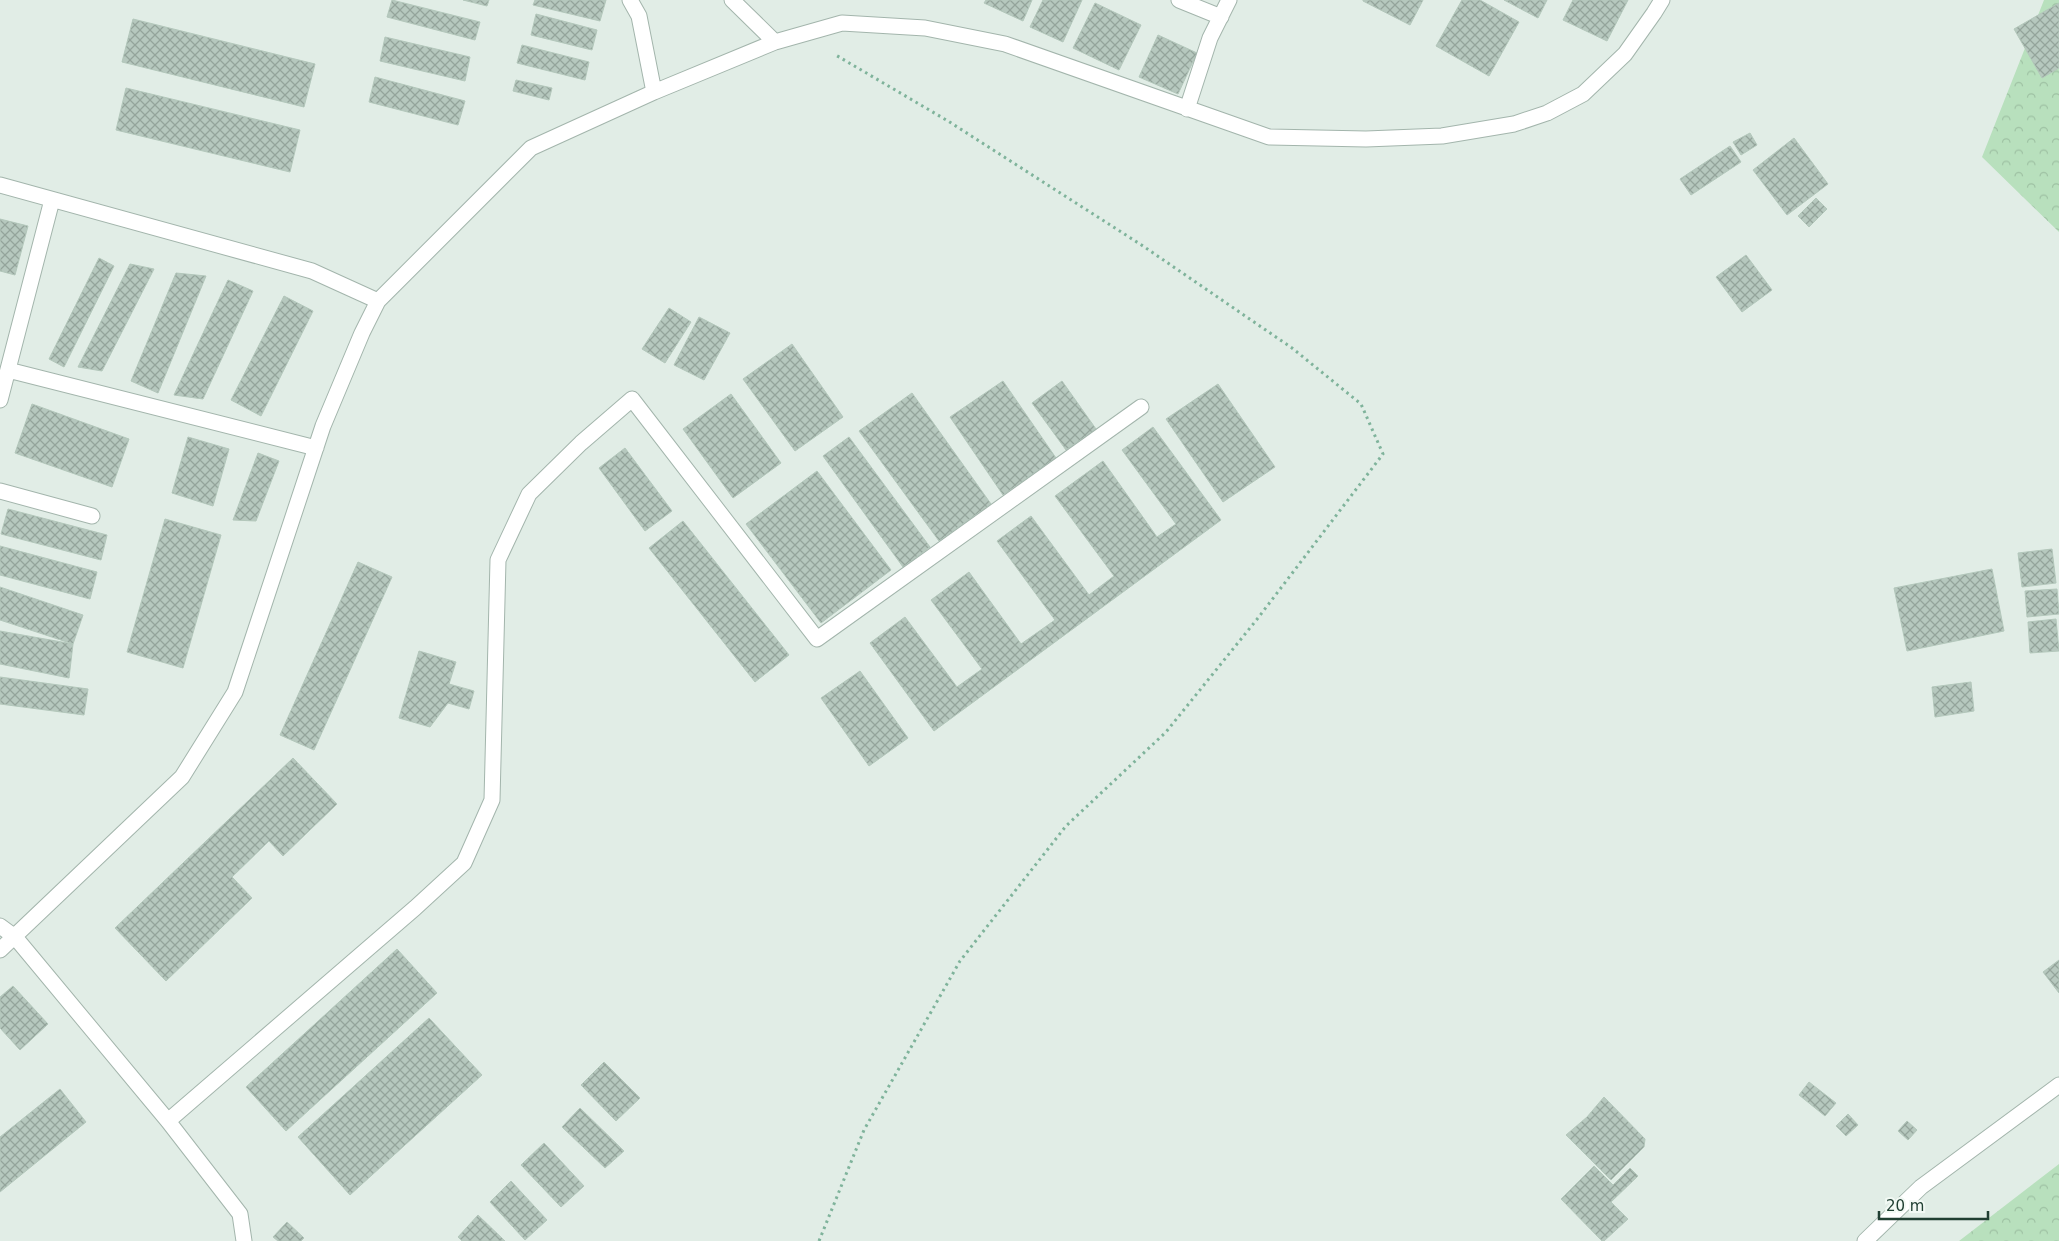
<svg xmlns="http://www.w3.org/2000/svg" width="2059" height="1241" font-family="'DejaVu Sans',sans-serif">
<defs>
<pattern id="forest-crowns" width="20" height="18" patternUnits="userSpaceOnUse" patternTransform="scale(1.25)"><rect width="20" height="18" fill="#b8e0bd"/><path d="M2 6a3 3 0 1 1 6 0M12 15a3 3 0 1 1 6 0" fill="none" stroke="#9ec1a3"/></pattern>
<pattern id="building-cross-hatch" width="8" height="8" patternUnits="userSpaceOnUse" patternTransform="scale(1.25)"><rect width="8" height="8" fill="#b6c8be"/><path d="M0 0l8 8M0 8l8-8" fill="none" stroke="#94a49b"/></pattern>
</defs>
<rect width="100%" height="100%" fill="#e1ede6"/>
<!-- forest -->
<path fill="url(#forest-crowns)" d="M2044,0h15v232l-77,-75z
M2059,1164v77h-100z"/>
<!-- building -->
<path fill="url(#building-cross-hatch)" stroke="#b3c7bb" d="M392,0l88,22 -5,18 -88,-23z
M463,0h26l-2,6z
M535,0h71l-6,21 -67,-16z
M986,0h46l-9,21 -39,-18z
M1043,0h39l-19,42 -33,-15z
M1363,0h60l-13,25 -47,-24z
M1462,0h18l39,22 -30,54 -53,-30z
M1504,0h43l-9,18z
M1573,0h55l-21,41 -44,-21z
M1095,3l46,22 -22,45 -46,-22z
M2059,3v65l-17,10 -28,-49z
M536,14l61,16 -5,20 -61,-15z
M133,19l182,45 -11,43 -182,-45z
M1158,35l39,18 -19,41 -39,-17z
M385,37l85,20 -5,24 -85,-20z
M522,45l67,17 -4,18 -68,-17z
M375,77l90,24 -7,24 -89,-23z
M516,80l36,8 -3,12 -36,-9z
M126,88l174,42 -10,42 -174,-42z
M1750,133l7,12 -16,10 -8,-13z
M1794,138l34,46 -41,31 -34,-45z
M1730,146l11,16 -50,33 -11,-16z
M1816,198l11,11 -18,18 -11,-11z
M0,219l28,7 -13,49 -15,-4z
M1746,255l26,35 -30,22 -26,-35z
M99,258l15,8 -50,101 -15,-8z
M130,264l24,5 -52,102 -24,-4z
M176,273l30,3 -48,117 -27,-12z
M228,280l25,11 -50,108 -29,-4z
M284,296l29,15 -52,105 -30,-16z
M669,308l22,14 -26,41 -23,-14z
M699,317l31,16 -26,47 -30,-15z
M792,344l51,73 -48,34 -52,-72z
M1003,381l53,77 -53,37 -53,-78z
M1062,381l34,48 -30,21 -34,-47z
M1218,384l57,83 -52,35 -57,-83z
M912,393l79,111 -52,37 -80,-110z
M731,394l50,69 -48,35 -50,-69z
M32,404l97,35 -17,48 -97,-34z
M1153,427l68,93 -287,211 -64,-88 35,-26 52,70 25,-18 -51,-69 38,-28 52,72 34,-24 -58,-79 34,-25 58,79 25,-19 -59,-80 48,-35 54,76 19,-13 -54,-74z
M188,437l41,12 -16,57 -41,-13z
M849,437l81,110 -27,20 -80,-111z
M625,448l47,63 -27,20 -46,-63z
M258,453l21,8 -23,60 -23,-1z
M817,471l74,99 -70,53 -75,-99z
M8,509l99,26 -6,25 -100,-26z
M165,519l56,16 -38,133 -56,-16z
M683,521l106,134 -34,27 -106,-134z
M0,546l97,26 -7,27 -90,-24z
M2052,549l4,34 -34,4 -4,-34z
M358,562l34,15 -78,173 -34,-15z
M1992,569l12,62 -97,20 -13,-63z
M0,587l83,28 -10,29 -73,-24z
M2057,589l2,25 -32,3 -2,-26z
M2056,619l3,32 -29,2 -2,-31z
M0,631l73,13 -4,34 -69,-14z
M419,651l37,11 -7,22 25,7 -5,18 -21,-6 -18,24 -31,-9z
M860,671l48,67 -39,28 -48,-68z
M0,677l88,12 -4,26 -84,-11z
M1971,682l3,29 -39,6 -3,-30z
M293,758l44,46 -54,52 -14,-15 -37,36 20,21 -86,83 -51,-53z
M397,949l40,44 -151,138 -40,-44z
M2059,960v33l-16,-21z
M13,986l35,38 -28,26 -20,-22v-31z
M429,1018l53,57 -132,120 -52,-58z
M604,1062l36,36 -24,23 -35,-36z
M1809,1082l27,21 -11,13 -26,-21z
M60,1089l26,33 -86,70v-55z
M1604,1097l41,42 -1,8 -33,33 -45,-45 21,-18z
M580,1108l44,43 -19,17 -43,-41z
M1848,1114l10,11 -12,11 -10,-10z
M1907,1121l10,9 -9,10 -10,-9z
M544,1143l40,43 -23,21 -40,-42z
M1594,1166l19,19 17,-17 8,8 -27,26 17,17 -24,22h-2l-41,-42z
M511,1181l36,39 -22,20 -35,-38z
M478,1215l27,26h-43l-4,-4z
M287,1222l17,16 -3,3h-23l-5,-4z"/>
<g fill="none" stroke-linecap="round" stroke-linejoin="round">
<defs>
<path id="minor" d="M630,0l9,16 15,76
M732,0l43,42
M1179,0l42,17
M1187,109l23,-71 19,-38
M0,185l312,86 66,30
M8,370l308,78
M0,400l52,-200
M0,491l92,25
M0,926l15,11 153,184 72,93 4,27
M0,950l182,-173 53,-85 88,-266 39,-93 16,-32 153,-153 123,-56 121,-50 67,-19 83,5 80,16 264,93 97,2 76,-3 72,-12 33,-11 36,-19 42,-40 29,-41 8,-13
M168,1121l247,-213 49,-45 28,-63 6,-240 31,-66 52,-51 51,-44 185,240 324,-232
M1865,1241l56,-54 138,-102"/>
</defs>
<!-- minor casing -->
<use href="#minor" stroke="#a3b5ac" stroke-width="17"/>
<!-- path -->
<path stroke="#7fb39b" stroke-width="3" stroke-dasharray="2.5 4" stroke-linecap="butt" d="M819,1241l45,-111 96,-169 106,-135 100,-94 92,-114 125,-164 -22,-50 -69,-56 -149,-102 -195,-125 -114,-67"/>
<!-- minor -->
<use href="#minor" stroke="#fff" stroke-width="15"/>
</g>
<!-- scale -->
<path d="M1879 1211v8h109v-8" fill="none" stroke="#203f32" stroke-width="2.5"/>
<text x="1886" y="1211" font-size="15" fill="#203f32" stroke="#f2f9f4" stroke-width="4" paint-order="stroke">20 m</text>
</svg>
